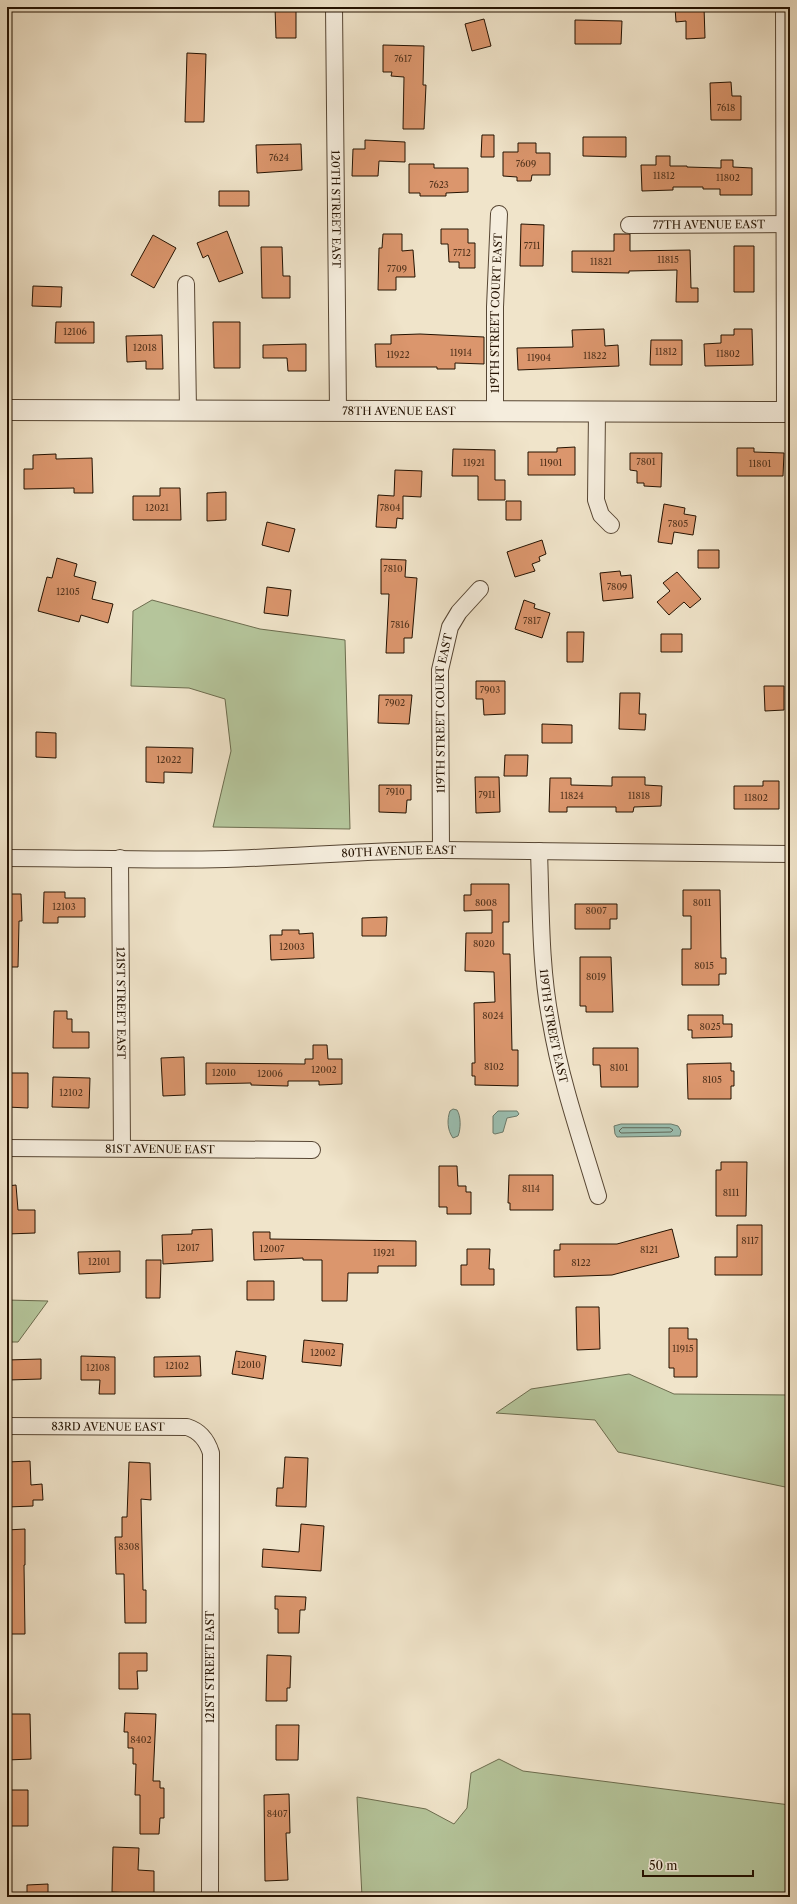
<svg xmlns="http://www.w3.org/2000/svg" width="797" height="1904" font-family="'Libre Caslon Text',serif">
<rect width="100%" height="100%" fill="#f0e4ca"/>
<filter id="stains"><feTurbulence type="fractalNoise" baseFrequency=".005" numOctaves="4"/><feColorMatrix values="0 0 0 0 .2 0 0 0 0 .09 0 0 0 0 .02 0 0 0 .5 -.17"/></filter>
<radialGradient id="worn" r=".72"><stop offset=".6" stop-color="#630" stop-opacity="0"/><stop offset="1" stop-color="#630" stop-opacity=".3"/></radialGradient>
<!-- green -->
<path fill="#b5c59b" stroke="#6c6c4e" d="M152,600l108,29 85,11 5,189 -137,-2 18,-76 -6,-52 -36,-11 -58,-2 2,-75z
M7,1300l41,1 -30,41h-11z
M629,1374l45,20 116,1v93l-172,-36 -23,-32 -99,-7 35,-24z
M499,1759l24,12 267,34v92h-428l-5,-100 69,12 28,15 13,-16 4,-35z"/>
<!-- water -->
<path fill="#9bbfb1" stroke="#6b7a6b" d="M453,1109l4,1c4,6 4,19 1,26l-5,2c-6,-8 -6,-19 -3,-27z
M498,1111h19l2,3 -2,2 -10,2 -4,14 -8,2 -2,-1v-17z
M621,1124h50l7,2 3,5 -1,5 -63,1 -2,-3 -1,-8z"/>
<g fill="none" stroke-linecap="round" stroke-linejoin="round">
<!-- shore -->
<path stroke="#606859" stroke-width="1" d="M670,1128l3,2 -2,2 -50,1 -2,-2 3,-3z"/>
</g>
<!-- building -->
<path fill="#db966d" stroke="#241201" d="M275,7h21v31h-20z
M675,7h29l1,31 -19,1v-18l-10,1z
M484,19l7,27 -19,5 -7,-27z
M575,20l47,1 -1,23h-46z
M383,45l41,1 -1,39h3l-2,44h-21l1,-52 -13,-1 1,-4h-9z
M187,53l19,1 -2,68h-19z
M731,82l1,14h9v24h-30l-1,-37z
M482,135h12v22h-13z
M583,137h43v20l-43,-1z
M365,140l40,2v20l-26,-1 -1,15h-26l1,-27h12z
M518,143h18v10h14v22h-18l-1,6h-14v-4l-14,-1v-24h15z
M301,144l1,26 -45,3 -1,-28z
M656,156h14v10h17v1l34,1v-8h12v7l19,1v27h-32v-6h-17v-2h-30v3l-31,1 -1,-26h15z
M409,164h25v4h34v24l-22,1v3h-26v-3h-11z
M219,191h30v15h-30z
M521,224l23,1 -1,41h-23z
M441,229h27v14h7v25h-16v-6h-10l-1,-18h-7z
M227,231l16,42 -24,9 -11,-27 -5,3 -6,-15z
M383,234h19v17l11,-1 2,27h-19v13h-18l1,-42h3z
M614,234h16v17l60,-1 1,38h7v14h-22l1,-32 -48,1v2l-57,-1v-21h42z
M153,235l23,13 -22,40 -23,-13z
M734,246h20v46h-20z
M261,247h21l1,29h7v22h-28z
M33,286l29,1 -1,20 -29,-1z
M56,322h38v21h-39z
M213,322h27v46h-26z
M604,329l1,17 13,-1 1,21 -101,4 -1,-22 56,-1 -1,-17z
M734,329h18l1,36 -48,1 -1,-22 17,-1v-8h13z
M420,334l64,3v27l-29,-1v6h-18v-2h-61l-1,-23h16v-9z
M162,335l1,34h-17v-8l-19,1 -1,-26z
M651,340h31v25h-32z
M306,344v27h-18l-1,-13h-24v-13z
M575,447v28h-47v-23h29v-4z
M737,448h17v4l30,1 -1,23h-46z
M453,449l42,1v30h10v20h-27v-24h-26z
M630,453h32l-1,34 -17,-1v-3h-7v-12l-7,-1z
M56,454v5l36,-1 1,35h-19v-5l-50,1v-20h9v-14z
M395,470l27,1 -1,26 -18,-1v23l-6,-1 -1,10 -20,-1 2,-32 16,1z
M160,488h20l1,32h-48v-24h27z
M226,492v28l-19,1v-28z
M506,501h15v19h-15z
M664,504l21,4 -1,6 12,2 -3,19 -19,-3 -2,12 -14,-2z
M267,522l28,7 -6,23 -27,-7z
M542,540l4,14 -7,3 1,4 -8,3 3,7 -20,6 -8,-25z
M698,550h21v18h-21z
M57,558l20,6 -3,12 22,6 -4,17 21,5 -5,19 -27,-8 -2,7 -41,-11 9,-34 5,1z
M381,559l25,1 -1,17 12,1 -5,60h-8v15h-18l3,-59h-8z
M620,571l1,5 10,-1 2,23 -30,3 -3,-28z
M677,572l24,27 -11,9 -6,-6 -15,13 -12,-13 13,-11 -7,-8z
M267,587l24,3 -3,26 -24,-3z
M524,600l11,4 -1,4 16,5 -8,25 -27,-9z
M567,632h17l-1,30h-16z
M661,634h21v18h-21z
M476,681h29v33l-21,1 -1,-16h-7z
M764,686h20v24l-19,1z
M620,693h20l-1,21h7l-1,16 -26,-1z
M379,695h33l-3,29 -31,-1z
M542,724l30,1v18h-30z
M36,732l20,1v25l-20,-1z
M146,747l47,1 -1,25 -28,-1v11l-18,-1z
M505,755h23l-1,21h-23z
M475,777h24l1,35 -24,1z
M612,777h33v8l17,1 -1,20 -27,1 -1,5h-17v-5h-49v5h-18l1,-34h21v7l41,1z
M763,781h16v28h-45v-23h29z
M379,785h32v15h-4l-1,13 -27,-1z
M471,884h38v38h-6v32h7l2,96h6v36l-43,-1v-9h-3v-13h3l-1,-60 21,-1 -1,-30 -29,-1 1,-38h26v-23l-28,1v-16h7z
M683,890h37l1,68h5v16h-7v11h-37v-36h9v-33h-8z
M44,892h21v6h20v19h-27v6h-15z
M7,894h14l1,27h-3l-1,46h-11z
M575,904h42v15h-7v10h-35z
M387,917l-1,19h-24v-18z
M282,930h17v4l14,-1 1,25 -43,2 -1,-25h12z
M580,957h31l2,55h-27v-6h-6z
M54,1011h13v8h5v13h17v16h-36z
M688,1015h35v9h9v13l-40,1v-8h-4z
M313,1045h14l1,14h14v25l-23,1v-4h-31v5l-37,-1v-2l-45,1v-21l99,1v-5h8z
M593,1048h45v39h-37l-1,-22h-7z
M184,1057l1,38 -22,1 -2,-38z
M731,1063v8h3v15h-3v13h-43l-1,-35z
M7,1073h21v35l-21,-1z
M53,1077l37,1 -1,30 -37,-1z
M721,1162h26l-1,54h-30v-46h5z
M439,1166h18l1,20h8v6h5v22h-24v-7h-8z
M509,1175h44v35h-43v-7h-2z
M16,1185l2,25h17v23l-28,1v-48z
M737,1225h25v50h-47v-18h22z
M212,1229l1,32 -50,3 -1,-29 30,-1v-4z
M672,1229l7,28 -67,18 -58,2v-27h6v-6h57z
M253,1232h17v7l146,2v25h-38v7h-30l-1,28h-25v-41h-19v-2l-49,2z
M467,1249h23l-1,20h5v16h-33v-20h6z
M120,1251v21l-41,2 -1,-22z
M146,1260h15l-1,38h-14z
M247,1281h27v19h-27z
M576,1307h23l1,42 -23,1z
M669,1328h19v11h9v38h-23v-9h-5z
M304,1340l39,4 -2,22 -39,-4z
M236,1351l30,5 -3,23 -31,-5z
M81,1356l34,1v37h-16l1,-14h-19z
M200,1356l1,20 -47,1v-20z
M41,1359v20l-33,1 -1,-20z
M285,1457l23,1 -2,49 -30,-1 1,-18h6z
M30,1461l1,24 11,-1 1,16h-10v6l-26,1v-45z
M129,1462l21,1 1,37 -10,-1 2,91h3v33h-21l-1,-49h-8l-1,-37h7v-20h5z
M301,1524l23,2 -3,45 -59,-4 1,-18 36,3z
M25,1529v36h-1l1,69h-18v-104z
M275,1596l31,1 -1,13h-5l-1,23h-21v-24h-3z
M119,1653h28v18h-10l1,18h-19z
M267,1655l24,1 -1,32h-3v13h-21z
M125,1713l31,1 -3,67h7v7h4v30h-4l-1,16h-19v-39h-5l1,-31h-3v-16h-5v-16h-4z
M7,1714h23l1,45 -24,1z
M276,1725h23l-1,35h-22z
M7,1790h21v36h-21z
M289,1794l1,39h-4l2,47 -23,1 -1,-86z
M113,1847l26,1 -1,22 16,1v23l-42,-2z
M48,1884v13h-21v-12z"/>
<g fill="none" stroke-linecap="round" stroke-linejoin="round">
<defs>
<g id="minor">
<path id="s1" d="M334,7l4,404"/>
<path d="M784,7l1,405"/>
<path id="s2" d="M629,225l161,-1"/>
<path d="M186,284l2,126"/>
<path id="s3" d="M495,412v-105l4,-93"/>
<path d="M597,412l-1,88 5,15 10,10"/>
<path id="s4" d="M441,850l-1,-180 10,-43 9,-15 21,-23"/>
<path id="s5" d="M539,851c2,57 1,116 12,172 10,59 30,116 47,173"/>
<path id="s6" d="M7,858c73,0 146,3 219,1 71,-2 143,-9 215,-9l349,4"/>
<path id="s7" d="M120,858l2,290"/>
<path id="s8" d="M7,1148l305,2"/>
<path id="s9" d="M7,1426l180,1c13,4 20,13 24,26l-1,444"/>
</g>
<g id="tertiary">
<path id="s10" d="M7,410l783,2"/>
</g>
</defs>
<!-- minor casing -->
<use href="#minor" stroke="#574633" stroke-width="18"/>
<!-- tertiary casing -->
<use href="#tertiary" stroke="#574633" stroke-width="22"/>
<!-- minor -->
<use href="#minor" stroke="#f5eddd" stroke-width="16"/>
<!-- tertiary -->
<use href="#tertiary" stroke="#f5eddd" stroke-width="20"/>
</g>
<g text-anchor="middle" stroke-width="4" stroke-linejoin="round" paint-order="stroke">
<!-- number labels -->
<g font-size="9" fill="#52331c">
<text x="403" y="62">7617</text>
<text x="726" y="111">7618</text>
<text x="279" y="161">7624</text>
<text x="526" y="167">7609</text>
<text x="664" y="179">11812</text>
<text x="728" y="181">11802</text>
<text x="439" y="188">7623</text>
<text x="532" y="249">7711</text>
<text x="462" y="256">7712</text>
<text x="668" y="263">11815</text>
<text x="601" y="265">11821</text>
<text x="397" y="272">7709</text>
<text x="75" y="335">12106</text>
<text x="145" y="351">12018</text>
<text x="666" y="355">11812</text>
<text x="461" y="356">11914</text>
<text x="728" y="357">11802</text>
<text x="398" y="358">11922</text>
<text x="595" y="359">11822</text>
<text x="539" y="361">11904</text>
<text x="646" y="465">7801</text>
<text x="474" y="466">11921</text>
<text x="551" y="466">11901</text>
<text x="760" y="467">11801</text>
<text x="157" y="511">12021</text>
<text x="390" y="511">7804</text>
<text x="678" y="527">7805</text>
<text x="393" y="572">7810</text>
<text x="617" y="590">7809</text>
<text x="68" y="595">12105</text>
<text x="532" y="624">7817</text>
<text x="400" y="628">7816</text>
<text x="490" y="693">7903</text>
<text x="395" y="706">7902</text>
<text x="169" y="763">12022</text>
<text x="395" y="795">7910</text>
<text x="487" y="798">7911</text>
<text x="572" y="799">11824</text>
<text x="639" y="799">11818</text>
<text x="756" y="801">11802</text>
<text x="486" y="906">8008</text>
<text x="702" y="906">8011</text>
<text x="64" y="910">12103</text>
<text x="596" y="914">8007</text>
<text x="484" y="947">8020</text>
<text x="292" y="950">12003</text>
<text x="704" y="969">8015</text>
<text x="596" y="980">8019</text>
<text x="493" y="1019">8024</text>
<text x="710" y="1030">8025</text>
<text x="494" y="1070">8102</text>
<text x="619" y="1071">8101</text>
<text x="324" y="1073">12002</text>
<text x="224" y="1076">12010</text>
<text x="270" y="1077">12006</text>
<text x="712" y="1083">8105</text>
<text x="71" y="1096">12102</text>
<text x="531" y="1192">8114</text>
<text x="731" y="1196">8111</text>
<text x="750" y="1244">8117</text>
<text x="188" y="1251">12017</text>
<text x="272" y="1252">12007</text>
<text x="649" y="1253">8121</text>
<text x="384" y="1256">11921</text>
<text x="99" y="1265">12101</text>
<text x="581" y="1266">8122</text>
<text x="683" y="1352">11915</text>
<text x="323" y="1356">12002</text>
<text x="249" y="1368">12010</text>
<text x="177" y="1369">12102</text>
<text x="98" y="1371">12108</text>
<text x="129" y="1550">8308</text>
<text x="141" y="1743">8402</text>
<text x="277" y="1817">8407</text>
</g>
<!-- street labels -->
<g font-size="11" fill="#241201" stroke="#f5eddd">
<text dy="4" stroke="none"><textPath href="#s1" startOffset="202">120TH STREET EAST</textPath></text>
<text dy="4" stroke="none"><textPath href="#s2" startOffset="80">77TH AVENUE EAST</textPath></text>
<text dy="4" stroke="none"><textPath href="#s3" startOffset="99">119TH STREET COURT EAST</textPath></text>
<text dy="4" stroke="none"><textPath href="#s10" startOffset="392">78TH AVENUE EAST</textPath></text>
<text dy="4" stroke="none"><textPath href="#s4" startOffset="137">119TH STREET COURT EAST</textPath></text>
<text dy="4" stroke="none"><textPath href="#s6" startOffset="392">80TH AVENUE EAST</textPath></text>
<text dy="4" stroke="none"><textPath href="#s7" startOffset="145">121ST STREET EAST</textPath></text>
<text dy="4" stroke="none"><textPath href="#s5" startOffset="176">119TH STREET EAST</textPath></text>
<text dy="4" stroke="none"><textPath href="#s8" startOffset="153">81ST AVENUE EAST</textPath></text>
<text dy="4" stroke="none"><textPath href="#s9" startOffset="101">83RD AVENUE EAST</textPath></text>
<text transform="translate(210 1667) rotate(-90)" y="4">121ST STREET EAST</text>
</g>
</g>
<!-- margin -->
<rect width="797" height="1904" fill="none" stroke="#f0e4ca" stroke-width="24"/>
<rect x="8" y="8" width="781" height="1888" fill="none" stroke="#241201" stroke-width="2"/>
<rect x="12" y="12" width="773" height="1880" fill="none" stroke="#241201"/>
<!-- scale -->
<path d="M643 1870v6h110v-6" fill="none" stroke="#241201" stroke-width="2"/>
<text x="649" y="1870" font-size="12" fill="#241201" stroke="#f5eddd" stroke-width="3" paint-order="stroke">50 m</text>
<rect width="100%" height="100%" filter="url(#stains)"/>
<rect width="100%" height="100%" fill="url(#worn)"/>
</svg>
